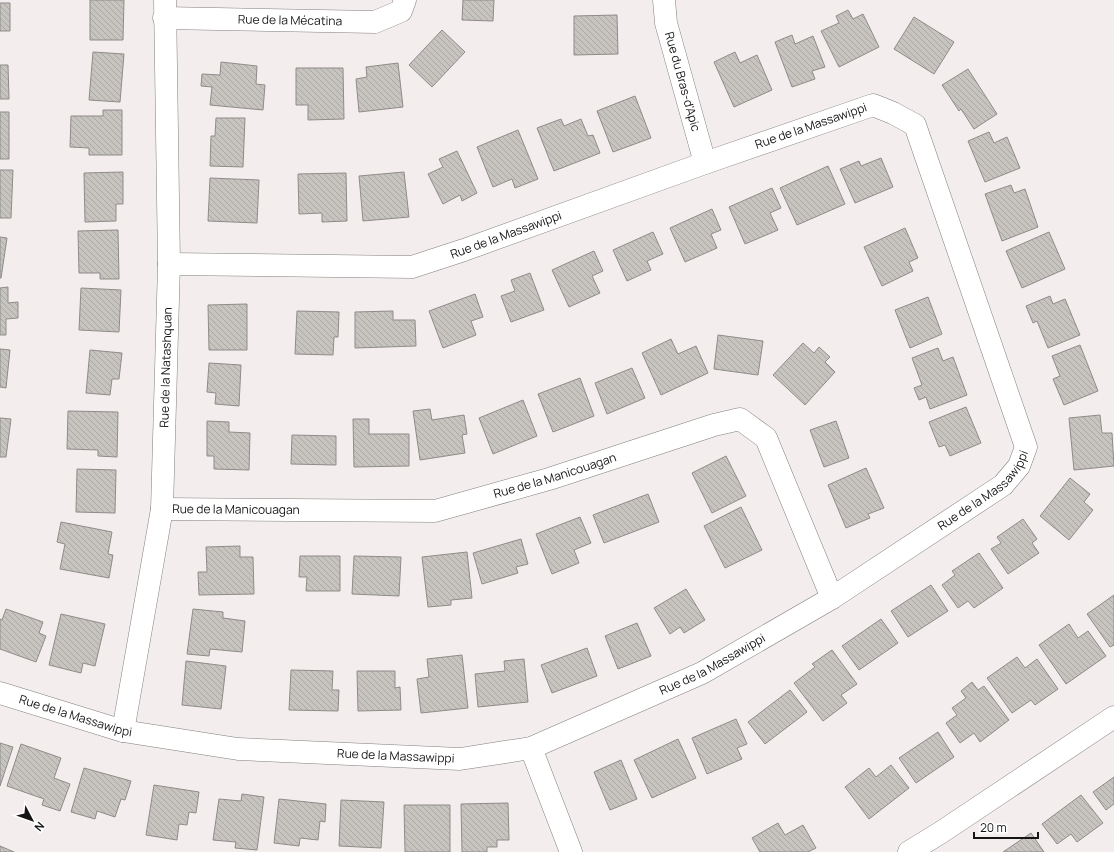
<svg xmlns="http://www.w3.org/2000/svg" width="1114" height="852" font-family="Manrope,sans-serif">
<defs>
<pattern id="building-back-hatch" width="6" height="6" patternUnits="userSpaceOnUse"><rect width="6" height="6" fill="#c7c4c0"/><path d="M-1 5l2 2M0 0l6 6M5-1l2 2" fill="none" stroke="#aaa8a4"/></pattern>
</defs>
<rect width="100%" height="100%" fill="#f3eeed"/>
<!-- building -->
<path fill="url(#building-back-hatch)" stroke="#8e8b88" d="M90,0h34l-1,40h-33z
M463,0h31l-1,21 -31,-1z
M0,3h10v28h-10z
M848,10l5,9 10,-5 16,33 -40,20 -18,-36 18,-8 -3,-7z
M617,15l1,39 -44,1v-39z
M914,17l40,25 -20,32 -40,-25z
M442,30l23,22 -33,35 -23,-22z
M792,35l3,9 18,-8 12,31 -13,4 3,8 -23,8 -17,-45z
M93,52l31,2 -4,48 -31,-2z
M735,52l5,11 17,-8 15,35 -38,17 -20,-45z
M221,62l36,4 -1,18 9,1 -2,25 -53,-5 2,-18 -11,-1 1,-12 18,1z
M398,63l5,44 -44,5 -3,-33 11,-2 -1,-10z
M0,65h8l1,34h-9z
M296,68h47l1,51 -36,1v-15h-12z
M968,69l29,45 -23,15 -13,-20 -2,2 -17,-26z
M635,96l16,42 -38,14 -16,-41z
M103,110h19v45h-33v-7l-19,-1 1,-31h32z
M0,112h9v47h-9z
M216,118h29l-2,49 -33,-1 1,-30h4z
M561,119l3,7 17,-7 7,17 5,-1 7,18 -46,18 -17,-43z
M518,130l20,49 -23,9 -3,-9 -19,8 -16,-40z
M989,132l5,11 13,-6 13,31 -35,14 -17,-41z
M457,151l20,42 -15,8 -2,-6 -17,9 -15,-30 15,-7 -4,-8z
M881,158l12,29 -38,16 -15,-34 19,-8 2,5z
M828,166l17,38 -48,21 -17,-37z
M0,170h13l-2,48h-11z
M123,172v32h-7v17l-31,1 -1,-49z
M404,172l5,45 -46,4 -4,-45z
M346,173l1,48 -25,1v-9l-23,1 -1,-40z
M210,178l49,2 -2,43 -49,-2z
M1011,185l3,8 11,-4 13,38 -36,14 -17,-47z
M772,188l9,20 -11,5 8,17 -33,14 -16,-37z
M712,209l9,21 -10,4 6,14 -32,14 -15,-34z
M905,228l13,30 -9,4 4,9 -31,15 -18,-39z
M118,230l1,49h-19v-6h-21l-1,-42z
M653,232l10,22 -16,7 4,9 -24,11 -14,-31z
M1049,232l16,37 -43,19 -16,-37z
M0,237l7,1 -6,40h-1z
M594,251l9,20 -11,5 8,17 -31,14 -17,-37z
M530,273l14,37 -33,12 -10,-26 14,-5 -4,-11z
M8,287v16l10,-1v16l-12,1v16h-6v-47z
M81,288l40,2 -2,42 -40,-2z
M475,294l8,23 -12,4 5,14 -33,13 -14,-37z
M1050,296l3,8 12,-5 15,36 -32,13 -11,-27 -4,2 -7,-17z
M928,297l14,37 -32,14 -15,-38z
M247,304v46h-38l-1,-45z
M297,311l42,1 -1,25h-4l-1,18 -38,-1z
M393,311v9h22l1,26 -61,2v-36z
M718,335l45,6 -5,34 -44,-6z
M671,339l7,15 18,-8 12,27 -47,22 -19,-42z
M803,343l11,10 5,-6 11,10 -5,5 10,10 -30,33 -32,-30z
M1080,345l18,46 -34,14 -11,-26 7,-3 -8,-20z
M938,348l5,13 10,-4 14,38 -37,14 -4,-12 -7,3 -5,-12 8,-3 -10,-27z
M0,349l10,1 -4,38 -6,-1z
M90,350l32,3 -3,26h-7l-2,16 -24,-2z
M209,363l32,2 -2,41 -24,-2 1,-11 -9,-1z
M632,368l13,30 -38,16 -12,-31z
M580,378l14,38 -41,16 -15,-38z
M523,400l14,36 -44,18 -14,-36z
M966,407l15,36 -31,13 -5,-11 -6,2 -10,-25z
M430,409l2,11 32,-5 3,19 -5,1 3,18 -45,7 -7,-49z
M68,411l50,1 -1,45 -19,-1v-6l-31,-1z
M1100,415l2,18h10l2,33 -40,4 -5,-52z
M0,418l11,1 -5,38h-6z
M353,419h16v15h40v32l-55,1z
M207,421l22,1v10l21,1 -1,37 -35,-1v-13h-7z
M836,421l13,37 -25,9 -14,-37z
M292,435l44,1v29l-45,-1z
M726,456l20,40 -34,17 -20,-40z
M866,468l18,40 -16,6 2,4 -24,10 -18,-43z
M77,469l39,1 -1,43 -39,-1z
M1070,478l20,16 -6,8 9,8 -24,30 -29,-24z
M648,494l11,28 -55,21 -11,-28z
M741,507l21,43 -37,18 -21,-42z
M580,517l11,26 -17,7 5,13 -27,11 -16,-40z
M1023,519l14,20 -5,4 7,10 -31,21 -17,-25 10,-6 -4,-6z
M61,522l51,10 -4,22 5,1 -4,23 -49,-9 5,-25 -8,-2z
M521,539l7,25 -12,3 2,6 -36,11 -9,-31z
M240,546v11h13l1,37 -55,1 -1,-23h9l-1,-25z
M467,552l5,46 -21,2v5l-23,2 -6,-50z
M979,553l24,35 -29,20 -6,-7 -10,7 -16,-23 13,-10 -3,-4z
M300,556h40v35h-34l1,-14h-8z
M354,556l47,1 -2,39 -47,-2z
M931,585l17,26 -40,26 -17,-26z
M686,589l19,31 -21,13 -4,-6 -10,7 -16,-26z
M1114,595v50l-4,2 -23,-33z
M6,609l37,13 -4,11 7,3 -10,26 -36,-13v-30l2,1z
M193,609l30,3v6l22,3 -3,31 -32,-3 -1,7 -22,-2z
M61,614l44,10 -10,42 -12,-3 -2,10 -32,-8z
M881,619l17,24 -39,27 -17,-24z
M637,623l14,33 -33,13 -13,-33z
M1069,624l9,14 10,-7 18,25 -40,28 -27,-39z
M587,648l10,28 -45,17 -11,-28z
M832,650l25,34 -16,11 6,8 -24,18 -29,-38 21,-16 -3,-3z
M462,655l6,53 -47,5 -4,-34 12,-2 -2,-18z
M1017,657l8,11 12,-9 21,30 -23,16 -4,-5 -19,13 -25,-35z
M524,659l4,43 -50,5 -3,-33 30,-3 -1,-10z
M186,661l40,5 -5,43 -39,-4z
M291,670l42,1 -1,19h7l-1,21 -49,-1z
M357,671h38v17l5,-1 1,23 -43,1z
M972,682l6,8 6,-4 25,34 -29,22 -6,-9 -14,10 -14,-20 11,-8 -5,-7 14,-10 -5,-7z
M790,690l17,22 -42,32 -17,-22z
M736,719l11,25 -10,4 5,11 -35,15 -15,-36z
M938,732l16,25 -38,26 -17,-25z
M678,739l18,39 -44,20 -18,-38z
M0,743l13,4 -13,39z
M21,744l40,14 -7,20 16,6 -10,27 -18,-6 2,-6 -37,-13z
M621,760l16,39 -27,11 -16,-38z
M891,765l18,23 -40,31 -24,-32 24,-19 7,9z
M84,768l47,13 -6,19 -4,-1 -6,18 -18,-6 -2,8 -24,-7z
M1114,777v27l-8,6 -13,-18z
M154,785l45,7 -3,21 -7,-1 -2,13 -8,-1 -2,16 -31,-5z
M242,794l22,3 -7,53 -22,-2 1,-6 -23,-2 6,-41 22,2z
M1081,795l22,28 -26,19 -6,-8 -14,10 -15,-20z
M279,799l47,5 -1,18 -5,-1 -2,19 -18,-2 -1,8 -25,-3z
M341,800l43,2 -3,46 -42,-2z
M508,803l1,37h-12v7h-10v5h-25l-1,-48z
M404,805h46v47h-45z
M778,823l7,12 18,-10 13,23 -8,4h-48l-8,-14z
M1031,833l13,19h-41z
M0,846l14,6h-14z"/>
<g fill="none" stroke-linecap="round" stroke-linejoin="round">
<defs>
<g id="minor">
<path id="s1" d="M664,0l2,23 39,140"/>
<path id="s2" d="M164,18l211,4 26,-11 4,-11"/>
<path id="s3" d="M162,509l273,2 114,-32 165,-54 26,-6 26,19 66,160"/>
<path id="s4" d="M0,693l123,38 115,18 222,10 71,-11 171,-75 130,-75 171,-113 16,-19 7,-19 -111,-322 -22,-12 -20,-8 -168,58 -241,87 -52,17 -243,-3"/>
<path id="s5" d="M123,731l39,-222 7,-245 -4,-264"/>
<path d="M531,748l40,104"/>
<path d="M909,852l31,-19 174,-116"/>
</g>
</defs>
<!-- minor casing -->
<use href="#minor" stroke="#837f7d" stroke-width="23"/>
<!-- minor -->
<use href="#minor" stroke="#fff" stroke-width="22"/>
</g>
<g text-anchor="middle" stroke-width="4" stroke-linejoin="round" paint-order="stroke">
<!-- street labels -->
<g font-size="12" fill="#161414" stroke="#fff">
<text dy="4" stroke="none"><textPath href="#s2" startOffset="126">Rue de la Mécatina</textPath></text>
<text dy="4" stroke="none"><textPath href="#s1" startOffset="84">Rue du Bras-d'Apic</textPath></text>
<text transform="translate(811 126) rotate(-19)" y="4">Rue de la Massawippi</text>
<text transform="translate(506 235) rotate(-20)" y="4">Rue de la Massawippi</text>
<text dy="4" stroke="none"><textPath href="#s5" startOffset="367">Rue de la Natashquan</textPath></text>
<text dy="4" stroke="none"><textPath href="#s3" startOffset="398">Rue de la Manicouagan</textPath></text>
<text dy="4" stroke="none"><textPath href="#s4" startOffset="1063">Rue de la Massawippi</textPath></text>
<text dy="4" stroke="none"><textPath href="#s3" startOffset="74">Rue de la Manicouagan</textPath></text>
<text dy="4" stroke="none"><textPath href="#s4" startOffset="739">Rue de la Massawippi</textPath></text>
<text dy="4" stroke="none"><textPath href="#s4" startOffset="79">Rue de la Massawippi</textPath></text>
<text dy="4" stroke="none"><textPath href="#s4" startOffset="403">Rue de la Massawippi</textPath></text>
</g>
</g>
<!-- north arrow -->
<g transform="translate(32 820) rotate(131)" stroke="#ffffff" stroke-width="3" paint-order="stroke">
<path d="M0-3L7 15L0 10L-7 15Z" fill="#161414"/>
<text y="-6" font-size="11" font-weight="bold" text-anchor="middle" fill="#161414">N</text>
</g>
<!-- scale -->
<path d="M974 832v6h64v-6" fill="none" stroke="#161414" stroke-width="2"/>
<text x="980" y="832" font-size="12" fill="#161414" stroke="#ffffff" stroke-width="3" paint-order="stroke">20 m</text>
</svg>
